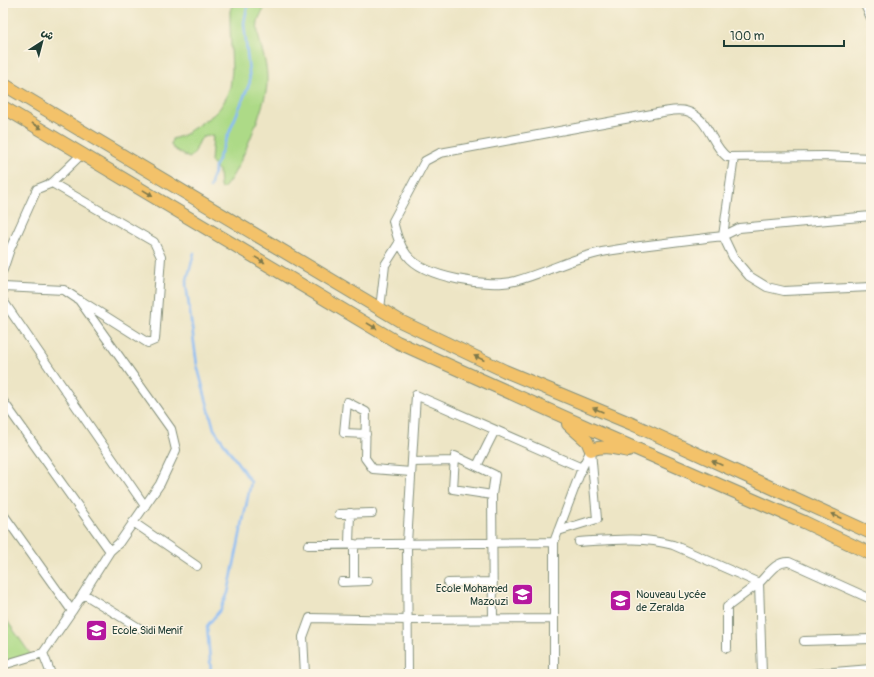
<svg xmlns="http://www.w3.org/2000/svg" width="874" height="677" font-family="Pangolin,'Playpen Sans Arabic',sans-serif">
<rect width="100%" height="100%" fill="#fcf5e5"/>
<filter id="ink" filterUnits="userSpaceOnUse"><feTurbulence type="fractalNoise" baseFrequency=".025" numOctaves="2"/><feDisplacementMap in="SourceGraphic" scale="8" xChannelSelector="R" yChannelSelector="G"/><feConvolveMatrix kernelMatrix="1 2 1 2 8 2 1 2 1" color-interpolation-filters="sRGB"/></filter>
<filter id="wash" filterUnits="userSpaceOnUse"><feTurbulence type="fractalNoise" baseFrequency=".012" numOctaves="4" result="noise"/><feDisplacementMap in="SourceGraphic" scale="16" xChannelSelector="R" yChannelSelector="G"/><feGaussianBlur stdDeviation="0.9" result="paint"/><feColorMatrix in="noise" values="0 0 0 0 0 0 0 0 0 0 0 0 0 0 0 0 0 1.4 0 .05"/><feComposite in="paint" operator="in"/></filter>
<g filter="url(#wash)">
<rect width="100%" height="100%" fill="#ede5c5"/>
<!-- green -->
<path fill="#adda87" stroke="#668c5e" d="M233,3h35c-3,6 -9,12 -10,19 -3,13 9,37 9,54 0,5 0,11 -1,16 -3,17 -30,89 -44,97l-2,-2 -1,-16 -8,-9 2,-26c-17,-5 -13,16 -24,22l-15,-9 -3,-4 1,-6 10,-3 31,-21 7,-7 5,-8 5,-12 2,-18 -2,-44v-15z
M3,615l28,40 -28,7z"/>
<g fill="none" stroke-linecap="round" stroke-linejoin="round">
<!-- stream -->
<path stroke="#88bbf6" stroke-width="2.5" d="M210,188l5,-21 35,-85 -6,-59 4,-20
M194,253l-8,31 11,81 17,64 37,53 -23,111 -7,16 -14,17 4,46 -2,2"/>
</g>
</g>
<g filter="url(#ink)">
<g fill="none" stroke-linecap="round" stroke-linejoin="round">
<defs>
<path id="minor" d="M864,3l7,15
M734,157l-11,79 10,21 16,19 18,11 17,4 87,-4
M871,158l-46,-2 -98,1c-17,-13 -18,-40 -41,-46 -7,-2 -16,0 -23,1l-223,41 -15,8 -32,60c3,12 6,24 14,34 17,23 82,33 108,26 30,-8 57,-23 87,-29 40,-7 81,-11 121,-16l16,-8 132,-12
M52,183l31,-30
M3,270l7,-21 27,-60 15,-6 102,59 7,15 -6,83 -7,3 -65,-41
M3,287l61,3 15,10 92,129 5,21 -16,34 -41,59 -9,8 -38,60
M3,304l1,-2 141,204
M380,309l5,-44 14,-22
M3,401l107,150
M366,434l-22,-1 3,-31 19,10 -1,46 8,11 38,3
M455,456l40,19 -3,20 -39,-6z
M412,462l43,-1
M477,466l18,-36
M492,495l1,124
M3,514l69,97 -29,42 8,21
M339,514l33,-1
M133,522l64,44
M558,531l39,-12 -6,-68
M579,542c32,-2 63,-6 94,3l86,38c9,-9 17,-22 30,-21l82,37
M349,544l1,-31
M354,544v37
M308,545l246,-3
M342,582l26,-1
M448,583l45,-1
M759,583l3,91
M84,594l55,34
M804,641l67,-2
M727,648v-41l32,-24
M3,665l40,-12
M305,674l-2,-37 7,-19 98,2 146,-1
M408,674l-1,-131 9,-148 166,73
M554,674v-132l28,-74 9,-18
M810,674l61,-5"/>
<path id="highway" d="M3,84l399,238 103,49 127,53 239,109
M3,107l394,235 196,88 211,92 67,32
M568,424l19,17 4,9c13,-5 24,-2 37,1"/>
</defs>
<!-- minor casing -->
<use href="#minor" stroke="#86917c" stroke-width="10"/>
<!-- highway casing -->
<use href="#highway" stroke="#86917c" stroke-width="14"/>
<!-- minor -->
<use href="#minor" stroke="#fff" stroke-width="8"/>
<!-- highway -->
<use href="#highway" stroke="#f3c26a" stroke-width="12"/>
</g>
<!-- one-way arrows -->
<defs><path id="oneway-solid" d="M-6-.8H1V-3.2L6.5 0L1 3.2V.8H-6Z"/></defs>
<g fill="#7e794c">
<use href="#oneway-solid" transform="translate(37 126) rotate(30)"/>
<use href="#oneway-solid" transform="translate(148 193) rotate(31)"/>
<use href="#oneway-solid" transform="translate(260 260) rotate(31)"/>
<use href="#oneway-solid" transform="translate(372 326) rotate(31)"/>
<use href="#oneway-solid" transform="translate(479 358) rotate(-155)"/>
<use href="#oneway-solid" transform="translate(598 410) rotate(-157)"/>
<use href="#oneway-solid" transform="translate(717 463) rotate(-156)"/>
<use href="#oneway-solid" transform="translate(836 516) rotate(-155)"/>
</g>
</g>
<!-- icons -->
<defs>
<symbol id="school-square" viewBox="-11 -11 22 22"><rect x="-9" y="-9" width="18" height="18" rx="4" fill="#b5179e" stroke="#fcf5e5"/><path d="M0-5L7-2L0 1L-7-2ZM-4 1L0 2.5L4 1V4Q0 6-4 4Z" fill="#fff"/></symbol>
</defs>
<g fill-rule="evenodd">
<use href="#school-square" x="510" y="582" width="25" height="25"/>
<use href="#school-square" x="608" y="588" width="25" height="25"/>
<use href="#school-square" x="84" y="618" width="25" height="25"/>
</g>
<g text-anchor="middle" stroke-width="3" stroke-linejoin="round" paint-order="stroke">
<!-- poi labels -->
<g font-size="11" fill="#1f3d34" stroke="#fcf5e5" text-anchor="start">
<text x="508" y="592" text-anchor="end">Ecole Mohamed<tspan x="508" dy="13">Mazouzi</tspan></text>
<text x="636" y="598">Nouveau Lycée<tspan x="636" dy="13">de Zeralda</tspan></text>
<text x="112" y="634">Ecole Sidi Menif</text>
</g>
</g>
<!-- margin -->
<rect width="874" height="677" fill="none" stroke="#fcf5e5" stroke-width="16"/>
<!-- north arrow -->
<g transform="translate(42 42) rotate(36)" stroke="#fcf5e5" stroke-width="3" paint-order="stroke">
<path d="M0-3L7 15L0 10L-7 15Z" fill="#1f3d34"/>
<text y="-6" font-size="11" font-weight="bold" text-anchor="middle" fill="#1f3d34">ش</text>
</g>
<!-- scale -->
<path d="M724 40v6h120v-6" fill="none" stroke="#1f3d34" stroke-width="2"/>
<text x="730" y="40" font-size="12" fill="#1f3d34" stroke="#fcf5e5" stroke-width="3" paint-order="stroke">100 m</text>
</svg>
